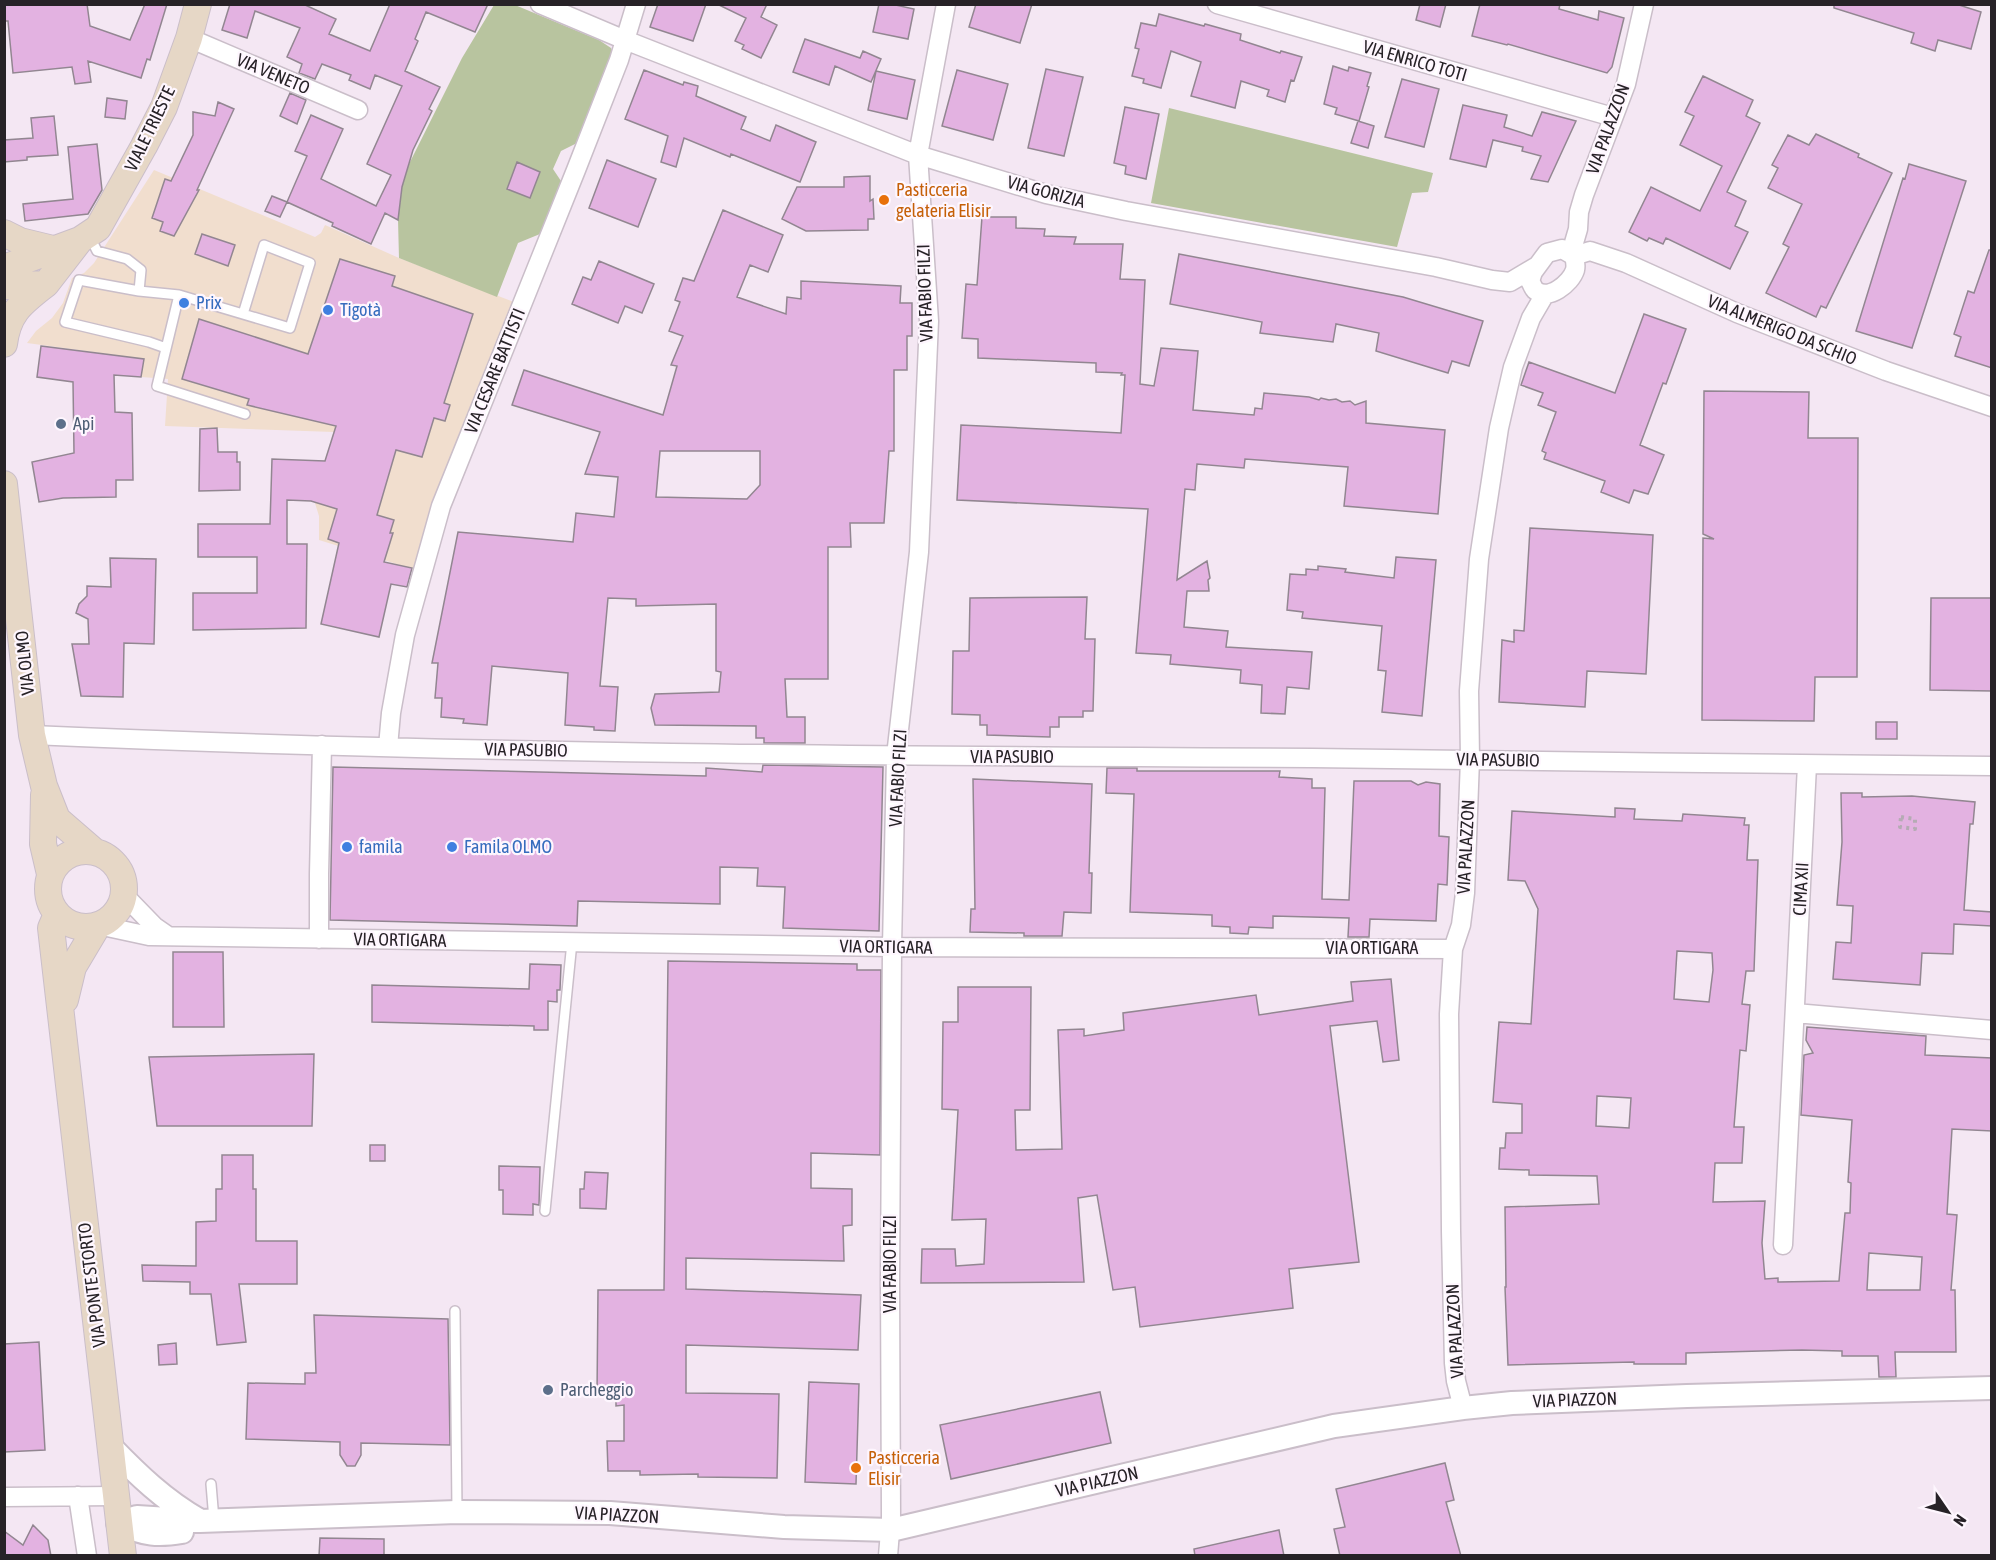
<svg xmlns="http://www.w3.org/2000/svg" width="1996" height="1560" font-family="'Asap Condensed',sans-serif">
<rect width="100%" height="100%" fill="#f4e7f3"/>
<!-- commercial -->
<path fill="#f1dece" d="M154,170l161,67 6,-4 4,-8 74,33 115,44 -98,268 -97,-30v-24l-5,-16 1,-11 19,-57 -169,-6 3,-47 -27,-2 3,-18 -117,-16 9,-12 16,-13 11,-15 9,-25 12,-5 10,-10z"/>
<!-- green -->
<path fill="#b8c49f" d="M494,5h21l84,35 12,8 3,7 -35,87 -18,9 -8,18 8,12 -21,53 -22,9 -21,54 -98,-39 -1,-38 4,-33 7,-23 53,-106z
M1169,108l264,65 -5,19 -16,1 -15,54 -246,-44z"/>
<!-- building -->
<path fill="#e3b2e1" stroke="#928691" stroke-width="1.5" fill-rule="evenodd" d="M4,4h83l3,22 40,14 15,-36h22l-17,56 -3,-1 -6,19 -53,-17 3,21 -16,2 -3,-17 -59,6 -5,-52h-4z
M230,4h73l33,15 -7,15 41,17 20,-47h98l-13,28 -49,-20 -11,27 3,2 -13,30 35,16 -11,22 3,2 -19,39 -11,37 -4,33 -13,-7 -14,31 -39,-18 1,-3 -46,-21 20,-46 -12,-5 16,-36 32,14 -22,50 55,27 15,-31 -24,-11 35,-78 -27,-11 -5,14 -21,-9 2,-5 -29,-11 -7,15 -16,-6 3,-9 -15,-7 13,-29 -45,-17 -8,27 -25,-8z
M658,4h48l-13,37 -43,-14z
M717,4h50l-6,13 16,8 -16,33 -19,-9 2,-4 -9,-4 11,-23z
M879,4h12l23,5 -6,30 -35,-7z
M976,4h56l-12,39 -51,-16z
M1420,4h26l-6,23 -24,-7z
M1480,4h80l-1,5 39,11 1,-9 25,7 -12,49 -5,6 -99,-29 -1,1 -35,-9z
M1834,4h122l25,8 -10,37 -33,-9 -3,11 -24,-8 3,-10 -80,-25z
M1159,14l45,12 1,-2 36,10 -1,6 40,13 1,-2 21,6 -8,24 -3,-1 -6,22 -18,-6 2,-6 -28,-9 -6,27 -44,-12 10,-34 -30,-11 -10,37 -18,-5 1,-4 -12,-3 7,-27 -4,-1 6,-25 15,3z
M805,39l55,19 3,-7 18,8 -10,23 -36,-16 -6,19 -36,-13z
M1333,66l15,5 1,-4 22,6 -4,13 2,1 -10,34 -24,-7 2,-6 -13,-4z
M1046,69l37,8 -19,79 -36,-8z
M644,70l39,15 1,-3 14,4 -2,10 50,21 -5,12 29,12 6,-16 40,17 -16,40 -69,-28 -1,3 -46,-19 -8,29 -15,-5 7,-26 -43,-17z
M957,70l51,14 -15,56 -51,-14z
M876,71l39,9 -8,39 -39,-9z
M1703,76l50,24 -7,16 14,7 -33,69 19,9 -11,25 13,6 -18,37 -64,-31 -3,6 -14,-6 -2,3 -18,-9 22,-45 49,24 22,-45 -42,-21 14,-29 -9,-4z
M1402,79l37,10 -15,58 -39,-10z
M290,93l16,7 -9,24 -17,-8z
M107,98l20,3 -2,18 -20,-2z
M218,102l16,7 -37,81h2l-25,46 -14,-5 3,-9 -11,-4 13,-39 6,2 22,-46v-23l22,4z
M1463,105l44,10 -3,12 28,9 10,-24 34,9 -28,61 -17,-3 10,-23 -19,-5 1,-4 -30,-7 -7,27 -36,-8z
M1125,107l34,7 -13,65 -21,-5 1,-8 -12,-3z
M54,116l4,39 -31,2v3l-23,2v-22l29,-2 -2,-20z
M1358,121l16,5 -6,22 -17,-5z
M1816,134l43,20 -1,3 34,16 -66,135 -5,-2 -5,11 -50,-24 23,-46 -6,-3 19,-40 -34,-16 10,-20 -6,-3 16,-30 21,10z
M97,144l5,46 -14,24 -63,7 -2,-17 50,-5 -5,-52z
M607,160l49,19 -18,48 -49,-19z
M517,162l23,10 -10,26 -23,-9z
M1909,164l57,17 -54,167 -56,-17 47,-153 2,1z
M870,176v25l3,-2 1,20h-6v11l-62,1 -24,-12 15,-32h47v-10z
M272,196l15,6 -7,15 -15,-6z
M723,210l60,25 -15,37 -18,-7 -13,32 49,17 1,-17 14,2v-18l100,5 -1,17h12v33h-5v34h-13v81h-5l-5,72h-34l1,24h-23v132h-43l2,38h18v26h-41v-5h-8v-12l-101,-1 -4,-17 4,-14 64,-2 2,-20 -5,-1v-67l-80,2v-7l-28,-1 -8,88 18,1 -3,44 -21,-1v-3l-29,-2 3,-52 -76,-7 -5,59 -24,-2 1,-4 -23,-2 1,-19h-7l3,-35h-6l26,-131 115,10 3,-29 38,4 4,-40 -33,-3 15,-42 -88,-27 12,-35 139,45 14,-49 -6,-1 12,-29 -14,-5 11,-29 -5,-2 8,-22 11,3zM660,451h100v34l-13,14 -91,-2z
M982,217h34v11l29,1 -1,7 32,1 -2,7h49l-3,35 25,1 -5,104 14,2 7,-38 37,3 -5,59 61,5 1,-7 7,1 2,-16 45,4 10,3 2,-2 8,2 7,-1 6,3 8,-1 5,4 11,-4v22l79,7 -7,84 -94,-8 4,-39 -103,-8 -1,9 -47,-4 -2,26 -10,-1 -8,91 30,-19 3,17 -2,2 1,11h-22l-3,36 44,4 -2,16 86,5 -3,37 -22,-2 -2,27 -24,-1 1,-28 -22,-2 1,-13 -71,-6 1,-9 -35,-2 12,-144 -191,-9 4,-75 160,8 4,-58h-4l1,-2 -26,-1v-9l-118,-5v-19l-16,-1 4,-54 11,1z
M202,234l33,11 -7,21 -33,-12z
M1989,250h3v118l-37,-12 6,-19 -7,-3 14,-43 6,2z
M1179,254l224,43 80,24 -14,45 -17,-5 -4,12 -72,-22 3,-18 -43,-9 -3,18 -73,-9 2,-11 -92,-18z
M340,259l55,17 -3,10 81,28 -29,89 6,2 -5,16 -11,-3 -12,39 -26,-7 -19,65 17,5 -4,13h3l-9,29 28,6 -5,19 -16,-3 -12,53 -58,-13 18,-81 -11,-4 9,-30 -26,-8 -24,-1v44h20l-1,84 -113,2v-37h64v-36h-59v-33h72l2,-65 53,2 11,-35 -89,-21 2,-6 -67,-20 17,-60 109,35z
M599,261l55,23 -12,29 -17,-7 -7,17 -46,-19 11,-27 8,3z
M1644,314l42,15 -20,55 -3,-1 -23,62 24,10 -16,39 -14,-4 -5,13 -28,-11 4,-11 -61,-22 2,-6 -4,-2 14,-39 -18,-7 5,-12 -22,-8 8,-23 86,31z
M41,346l103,13 -3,18 -27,-2 1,37 17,1 1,67h-17v17l-53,1 -24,4 -7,-40 42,-9 -1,-71 -36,-5z
M1704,391l105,1 -1,46h50l-1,239h-42l-1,44 -112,-1 1,-182 11,1 -11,-5z
M217,428l1,24h19v10h3v28l-41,1 1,-62z
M1530,528l123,7 -7,139 -59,-3 -2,36 -86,-5 3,-62 12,2v-12l10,1z
M1396,557l40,3 -14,156 -40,-4 4,-41 -8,-1 4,-44 -80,-8 1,-6 -16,-2 3,-36 16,1v-6l12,1v-4l28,3 -1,3 49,6z
M110,558l46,1 -2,85 -30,-1 -1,54 -42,-1 -9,-52h17l-1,-25 -12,-6 3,-9 8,-8v-10l24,1z
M1087,597l-2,42h10l-2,72h-10v6h-24v10h-9v10l-63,-2v-10h-7v-10l-28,-1 1,-63h16l1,-53z
M1931,598h61v93l-62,-1z
M1876,722h21v17h-21z
M763,765l120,2 -4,164 -96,-3 2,-41 -28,-1 1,-18 -38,-1v37l-142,-3 -1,25 -247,-6 3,-153 373,9v-8l56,4z
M1107,768h30v3h143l-1,6 33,2v9h13l-3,111 27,1 5,-119h57l7,4 8,-3 14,2 -1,52 10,1 -2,48 -9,-1 -2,37 -66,-2 -1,18h-21l1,-19 -76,-2v12l-24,-1 -1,7 -18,-1v-6l-18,-1v-11l-82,-3 4,-118 -28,-1z
M973,779l119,5 -3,89h3l-1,40 -27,-1 -2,24h-38v-3l-54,-1 1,-23h4z
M1841,793h21v4l50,-1 63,6 -2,22h-3l-6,86 28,2v14l-38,-2 -1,30 -31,-1 -2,32 -87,-6 3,-37 15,1 2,-37 -16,-1 5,-63z
M1615,808l20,1 -1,10 48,2 1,-7 62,4 -1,7h5l-2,35h11l-4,111h-8l-4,33 8,1 -4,46 -6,-1 -6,77h10l-2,36h-27l-2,39 52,-1 -3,42 3,36 13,-1v4l61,-1 6,-68h5l1,-30 -3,-1 4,-62 -51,-5 3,-60 9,-2 -7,-13 1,-13 119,9 -1,19 67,3v73l-40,-2 -5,85 10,1 -6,75h4l1,62h-61l1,25h-17l-1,-21h-36v-5l-40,-1 -116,3v11h-52v-2l-126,3 -3,-78h1l-1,-80 94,-3 -2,-28 -68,-1v-5l-30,-1 1,-21h5l1,-15h16v-29l-29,-2 6,-80 32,2 7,-115 -13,-28 -17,-1 4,-69 103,6zM1677,951l35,2 1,17 -4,32 -35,-3zM1597,1096l34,2 -2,30 -33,-2zM1869,1253l53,4 -2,33h-53z
M173,952h50l1,75h-51z
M668,961l189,3v6h24l-1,185 -69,-2v35l41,1v36l-9,1 1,35 -158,-3v31l175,6 -3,55 -172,-5v48l93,1 -2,84 -79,-1v-3l-58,1v-4h-32l-1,-30h17v-36l-8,1v-12l-19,1 1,-105h66z
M530,964l31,1 -1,25h-3v12l-9,-1v29h-14v-4l-162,-4v-37l157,4z
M1391,979l8,81 -16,2 -6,-41 -47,5 29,236 -70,7 4,39 -153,19 -5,-40 -22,3 -16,-95 -19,3 6,84 -163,1 1,-34h33l1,17 28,-2 2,-45 -34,1 6,-110 -16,-1 1,-87h15v-35h73l-1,123h-15l1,40 46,-1 -4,-119 26,-1v7l40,-6 -1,-17 133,-18 3,20 94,-14 -2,-19z
M314,1054l-2,72h-155l-8,-69z
M370,1145h15v16h-15z
M222,1155h31v34h3v52h41v43h-58l7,58 -29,3 -6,-51h-21v-12l-47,-1 -1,-16 54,1v-44l20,-1v-32h6z
M499,1166l41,1 -1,38 -6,-1v11l-30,-1v-24h-4z
M585,1172l23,1 -2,36 -26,-1v-19h4z
M314,1315l134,4 2,126 -89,-2v12l-6,11h-8l-7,-11v-13l-94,-3 2,-56 57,1v-11h11z
M39,1342l6,108 -41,2v-108z
M176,1343l1,21 -18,1 -1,-20z
M809,1382l50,2 -3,100 -51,-2z
M1100,1392l11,51 -160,36 -11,-54z
M1445,1463l9,37 -8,2 15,54h-121l-6,-27 11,-2 -9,-38z
M33,1525l15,15 3,16h-47v-25l19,14z
M1279,1530l5,26h-89l-1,-7z
M320,1538l64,1v17h-65z"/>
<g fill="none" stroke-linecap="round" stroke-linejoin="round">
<defs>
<path id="service" d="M89,235l8,16 30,8 14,11 -2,21
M243,314l21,-69 46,18 -20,65 -111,-33 -22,91 88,28
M166,348l-17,-6 -84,-20 14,-42 60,11 40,4
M545,1211l27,-269
M455,1311l2,201
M211,1484l3,36"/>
<path id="minor" d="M540,4l85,36 293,115 128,39 80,17 310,56 56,13 18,2 27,-16
M1217,4l396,113
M189,38l169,72
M1562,249l12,7c1,4 2,10 1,14 -4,13 -27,32 -40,20 -2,-2 -3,-6 -5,-9l3,-9 14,-19z
M1571,253l7,-24 1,-17 5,-17 42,-111 18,-80
M1574,256l16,-5 36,12 111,50 149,58 106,36
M32,735c426,19 853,21 1280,23 227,2 453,7 680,8
M388,747l3,-34 14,-78 36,-129 135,-336 43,-110 17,-56
M124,895l31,32 13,9
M98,925l51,11 743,11 561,2
M319,939v-65l3,-129
M1795,1013l197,17
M1783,1245l24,-480
M1463,1408l-7,-27 -2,-18 -3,-132 -2,-217 4,-65 8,-24 4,-32 5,-134 -1,-68 10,-132 20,-131 14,-61 18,-49 14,-24
M78,1496l9,60
M4,1497l111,-1
M888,1556l3,-37 -1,-237 2,-335 4,-191 23,-204 10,-231 -11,-166 28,-151"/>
<path id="tertiary" d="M110,1446c27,28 55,55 89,74
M118,1523l19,-6 63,4 257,-9 153,1 174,14 107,3 443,-104 129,-18 49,-5 175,-7 305,-8
M122,1524c22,11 36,12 60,8"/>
<path id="secondary" d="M4,233l16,8 33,8
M4,268l76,-28 18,-12 46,-82 20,-39 25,-69 9,-34
M4,286l42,-2 34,-44
M4,344c4,-32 18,-41 42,-60
M4,484l28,251 12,51 13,33 37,32
M44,795l-1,49 7,30
M48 889a38 38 0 1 1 76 0a38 38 0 1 1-76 0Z
M57,914l-6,14 72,628
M65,1000l8,-33 25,-42"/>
</defs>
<!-- service casing -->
<use href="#service" stroke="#cabec9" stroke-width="12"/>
<!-- minor casing -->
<use href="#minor" stroke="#cabec9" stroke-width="21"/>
<!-- tertiary casing -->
<use href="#tertiary" stroke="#cabec9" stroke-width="26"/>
<!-- secondary casing -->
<use href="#secondary" stroke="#cabec9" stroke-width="28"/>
<!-- path -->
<path stroke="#b5abb4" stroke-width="4" stroke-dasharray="3 4.5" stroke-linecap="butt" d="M1901,817l14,2v10l-15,-2z"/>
<!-- service -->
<use href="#service" stroke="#fff" stroke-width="9"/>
<!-- minor -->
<use href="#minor" stroke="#fff" stroke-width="18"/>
<!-- tertiary -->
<use href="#tertiary" stroke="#fff" stroke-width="22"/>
<!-- secondary -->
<use href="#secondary" stroke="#e6d7c6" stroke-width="26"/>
</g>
<!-- markers -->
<g fill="#e8710a" stroke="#fef6fe" stroke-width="2">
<circle cx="884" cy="200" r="6"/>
<circle cx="856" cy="1468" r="6"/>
</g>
<g fill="#3f7fe0" stroke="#fef6fe" stroke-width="2">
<circle cx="184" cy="303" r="6"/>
<circle cx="328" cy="310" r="6"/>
<circle cx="347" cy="847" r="6"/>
<circle cx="452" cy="847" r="6"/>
</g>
<g fill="#5c6f8a" stroke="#fef6fe" stroke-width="2">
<circle cx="61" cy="424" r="6"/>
<circle cx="548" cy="1390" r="6"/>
</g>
<g text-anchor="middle" stroke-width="4.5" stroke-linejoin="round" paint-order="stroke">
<!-- street labels -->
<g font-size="18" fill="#272227" stroke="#fef6fe">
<text transform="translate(1415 61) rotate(16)" y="6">VIA ENRICO TOTI</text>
<text transform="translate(273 74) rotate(23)" y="6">VIA VENETO</text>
<text transform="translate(150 129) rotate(-64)" y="6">VIALE TRIESTE</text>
<text transform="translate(1608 129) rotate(-70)" y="6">VIA PALAZZON</text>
<text transform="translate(1046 192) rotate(15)" y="6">VIA GORIZIA</text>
<text transform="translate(925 293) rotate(-92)" y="6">VIA FABIO FILZI</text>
<text transform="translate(1782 330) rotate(22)" y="6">VIA ALMERIGO DA SCHIO</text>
<text transform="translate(495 371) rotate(-68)" y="6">VIA CESARE BATTISTI</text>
<text transform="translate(25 663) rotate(-96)" y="6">VIA OLMO</text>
<text transform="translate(526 750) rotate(1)" y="6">VIA PASUBIO</text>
<text x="1012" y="763">VIA PASUBIO</text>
<text transform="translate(1498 760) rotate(1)" y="6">VIA PASUBIO</text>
<text transform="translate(898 778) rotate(-87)" y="6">VIA FABIO FILZI</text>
<text transform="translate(1466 847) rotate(-87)" y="6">VIA PALAZZON</text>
<text transform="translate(1801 889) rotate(-87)" y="6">CIMA XII</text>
<text transform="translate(400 940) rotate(1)" y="6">VIA ORTIGARA</text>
<text transform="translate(886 947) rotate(1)" y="6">VIA ORTIGARA</text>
<text x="1372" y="954">VIA ORTIGARA</text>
<text transform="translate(890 1264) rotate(-90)" y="6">VIA FABIO FILZI</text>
<text transform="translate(92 1285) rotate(-97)" y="6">VIA PONTE STORTO</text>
<text transform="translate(1455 1331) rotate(-93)" y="6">VIA PALAZZON</text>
<text transform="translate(1575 1400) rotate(-2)" y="6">VIA PIAZZON</text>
<text transform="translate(1097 1482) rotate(-13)" y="6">VIA PIAZZON</text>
<text transform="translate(617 1515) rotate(3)" y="6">VIA PIAZZON</text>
</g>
<!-- food labels -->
<g font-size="18" fill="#c56008" stroke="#fef6fe" text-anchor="start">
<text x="896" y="196">Pasticceria<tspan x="896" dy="21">gelateria Elisir</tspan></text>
<text x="868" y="1464">Pasticceria<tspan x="868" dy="21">Elisir</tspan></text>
</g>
<!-- shop labels -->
<g font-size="18" fill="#366cbe" stroke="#fef6fe" text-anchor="start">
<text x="196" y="309">Prix</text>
<text x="340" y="316">Tigotà</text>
<text x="359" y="853">famila</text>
<text x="464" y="853">Famila OLMO</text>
</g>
<!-- service labels -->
<g font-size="18" fill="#4e5e75" stroke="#fef6fe" text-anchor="start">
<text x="73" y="430">Api</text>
<text x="560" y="1396">Parcheggio</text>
</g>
</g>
<!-- border -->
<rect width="1996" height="1560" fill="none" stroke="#272227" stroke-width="12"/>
<!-- north arrow -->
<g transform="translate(1948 1512) rotate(125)" stroke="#fef6fe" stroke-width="4.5" paint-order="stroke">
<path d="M0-4.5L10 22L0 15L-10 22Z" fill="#272227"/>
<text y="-9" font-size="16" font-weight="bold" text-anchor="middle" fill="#272227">N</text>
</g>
</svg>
